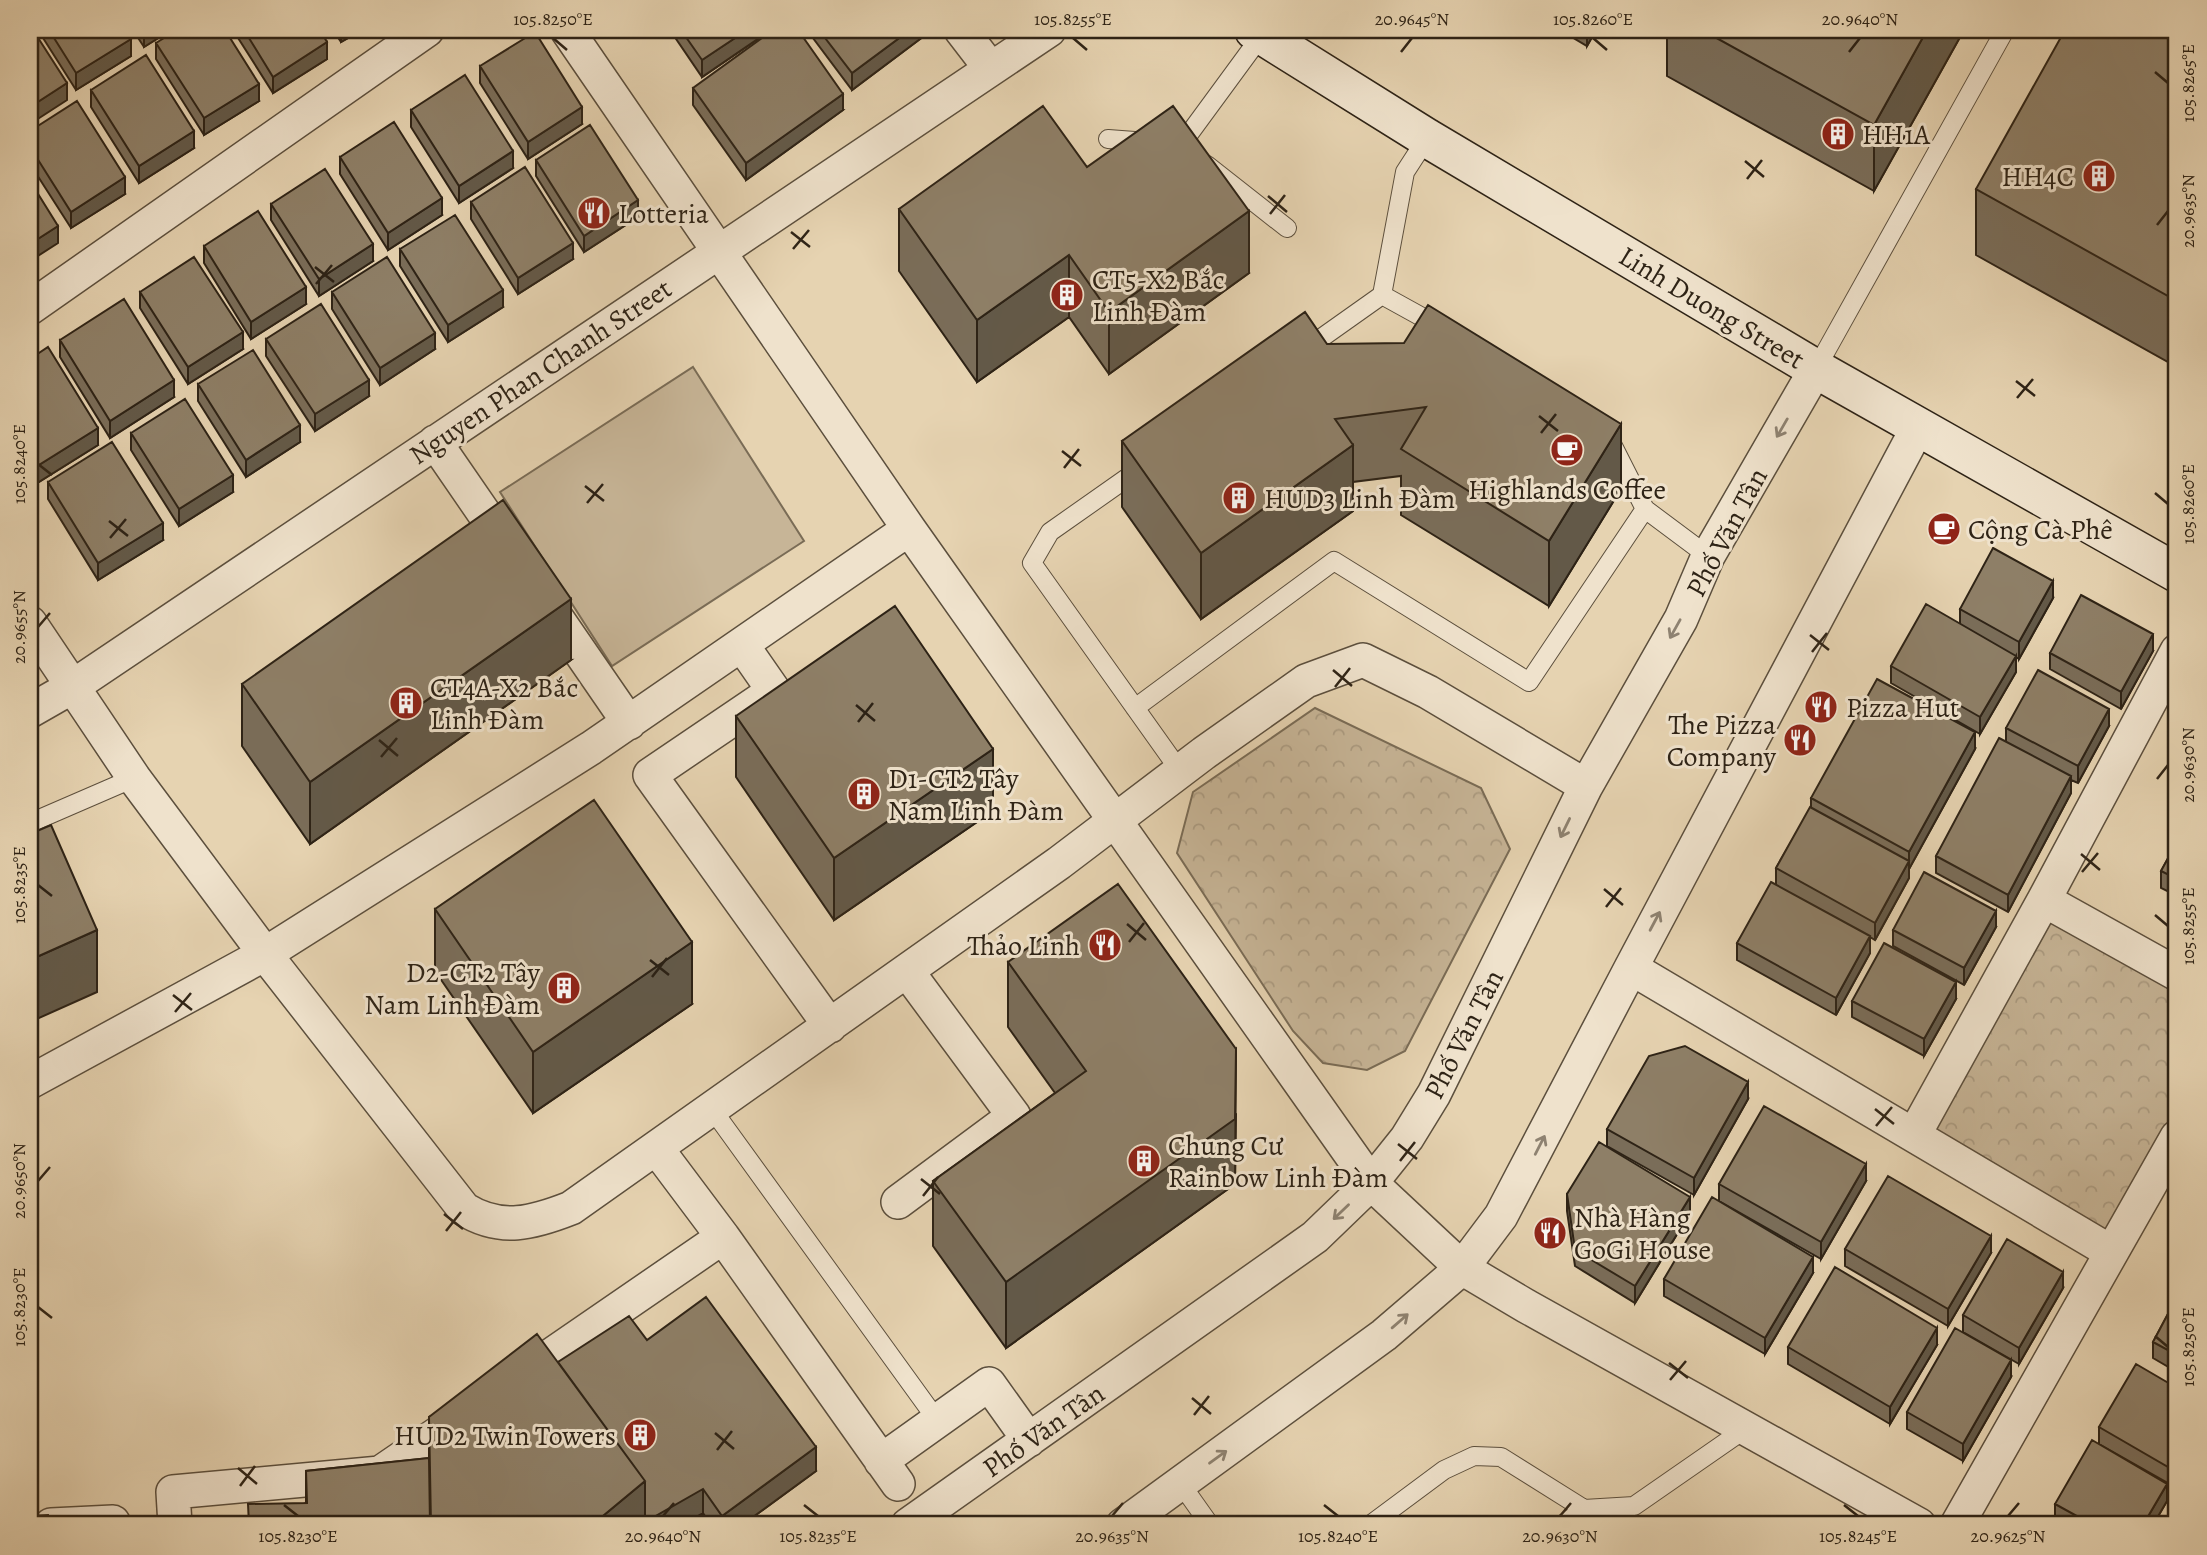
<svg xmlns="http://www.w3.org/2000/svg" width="2207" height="1555" font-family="Alegreya,serif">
<defs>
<pattern id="park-crowns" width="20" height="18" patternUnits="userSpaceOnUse" patternTransform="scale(1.75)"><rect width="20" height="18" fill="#c7b597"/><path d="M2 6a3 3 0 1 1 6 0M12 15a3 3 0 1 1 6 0" fill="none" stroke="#ab9b81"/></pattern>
</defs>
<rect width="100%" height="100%" fill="#e6d3b1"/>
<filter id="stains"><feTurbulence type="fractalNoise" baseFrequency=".00286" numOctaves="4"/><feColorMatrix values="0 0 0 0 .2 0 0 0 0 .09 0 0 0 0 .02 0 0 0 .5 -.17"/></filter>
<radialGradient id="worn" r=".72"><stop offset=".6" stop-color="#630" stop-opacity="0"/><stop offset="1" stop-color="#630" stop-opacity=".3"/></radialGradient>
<!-- park -->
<path fill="url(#park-crowns)" stroke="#7a6c56" stroke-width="2" d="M1315,708l166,80 29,61 -105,202 -38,19 -44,-7 -30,-32 -116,-178 16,-61z
M2044,900l133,74v163l-66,115 -197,-117z"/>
<!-- garden -->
<path fill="#c7b597" stroke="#7a6c56" stroke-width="2" d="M693,367l111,174 -192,125 -112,-174z"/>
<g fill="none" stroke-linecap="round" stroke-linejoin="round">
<defs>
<path id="lane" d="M1108,139l40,3
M1181,145l80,-109
M1207,165l80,63
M1382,295l58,32
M1303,351l79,-56 23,-123 22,-34
M1816,369l189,-339
M1611,442l34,67
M1141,468l-91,64 -18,31 148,208
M1135,708l199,-147 195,121 116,-173 63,47
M30,823l104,-45
M712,1109l225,311
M1181,1484l29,41
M1370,1525l74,-55 30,-14 27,1 83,52
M1562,1525l22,-16 50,-3 111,-77"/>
<path id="street" d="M567,30l342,499 462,654 91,85 64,38 393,219
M961,30l30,39
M30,308l397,-278
M435,442l75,109
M545,601l84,122
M30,623l104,155 131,176 199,255c37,23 69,14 107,-1l488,-345 145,-110 102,-72 57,-21 65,32 158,94
M742,645l32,46 -124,84 180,251
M30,711l42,-24 977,-657
M2044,900l133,74
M1631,968l480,284
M30,1082l235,-128 326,-206 318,-219
M1914,1135l130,-235 133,-249
M657,1149l66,88 175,247
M898,1202l116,-86 -107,-145
M515,1380l208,-143
M881,1461l108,-77 40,56
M51,1525l62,-3 1,3
M175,1525l-2,-33 207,-19 85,-58
M908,1525l407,-288 56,-54 36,-45 27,-44 152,-308 95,-167 27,-63 108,-187
M1123,1525l261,-190 78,-67 39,-52 130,-248 287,-541
M1957,1525l220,-388"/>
<path id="secondary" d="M1254,30l173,108 389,231 361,204"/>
</defs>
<!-- lane casing -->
<use href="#lane" stroke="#5c4f3d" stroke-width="20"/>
<!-- street casing -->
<use href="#street" stroke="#5c4f3d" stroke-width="36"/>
<!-- secondary casing -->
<use href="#secondary" stroke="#2e2316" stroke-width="41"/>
<!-- lane -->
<use href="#lane" stroke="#efe2cc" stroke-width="18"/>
<!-- street -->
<use href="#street" stroke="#efe2cc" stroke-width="33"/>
<!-- secondary -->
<use href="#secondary" stroke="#efe2cc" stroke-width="38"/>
</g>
<!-- wall -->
<path fill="#7a6d59" stroke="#2e2316" stroke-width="2" d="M38,30h87l6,26 -55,34z
M133,30h38l-27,17z
M233,30h87l7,29 -54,34z
M333,30h29l-21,12z
M670,30h101l-69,47z
M807,30h125l-80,60z
M1560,30h36l-9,16z
M1667,30h297l-90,161 -207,-115z
M2177,31v336l-201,-112v-66z
M156,43l103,58 -55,34 -48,-76z
M480,66l102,58 -54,35 -48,-76z
M693,88l150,22 -97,70 -53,-75z
M91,90l103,58 -55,35 -48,-76z
M411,110l102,58 -54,35 -48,-76z
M30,131l95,63 -54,34 -41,-64z
M340,157l102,58 -54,35 -48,-76z
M536,160l102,57 -54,35 -48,-76z
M1087,167l162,106 -140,101 -40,-57 -92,65 -78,-111v-62z
M471,202l102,57 -55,35 -47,-75z
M271,204l102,57 -54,35 -48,-76z
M204,246l102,58 -55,35 -47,-76z
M400,249l103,58 -55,35 -48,-76z
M140,292l103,57 -55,35 -48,-76z
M332,292l103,57 -55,36 -48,-76z
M266,339l103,57 -54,35 -49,-75z
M60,340l114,57 -64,41 -50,-81z
M1327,344l294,145 -72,117 -148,-91v-39l-48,6v29l-152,108 -79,-112v-66z
M30,359l68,86 -64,40 -4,-7z
M198,384l102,58 -54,35 -48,-76z
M131,433l102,59 -54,34 -48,-76z
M48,482l115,58 -65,40 -50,-81z
M2053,598l-34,61 -3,-2v15l-36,62 -89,-51v-17l69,-42v-15z
M2153,651l-32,58 -71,-40v-16z
M571,660l-261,184 -68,-98v-62z
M736,716l257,95 -159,109 -98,-143z
M2109,726l-31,57 -7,-3v13l-63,119 -72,-39v-17l70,-114v-14z
M1975,749l-66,120v9l-34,62 -5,-3v16l-34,62 -99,-55v-17l39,-58v-17l35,-60v-10z
M2177,842v54l-16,-8v-17z
M435,909l257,95 -159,109 -98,-142z
M1996,927l-32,58 -71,-39v-16z
M1008,962l228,152 -1,70 -229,164 -73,-102v-65l122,-88 -47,-66z
M1956,999l-32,57 -72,-39v-16z
M1748,1099l-54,96 -87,-49v-17z
M1866,1181l-45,78 -102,-58v-17z
M1567,1194l123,19 -55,90 -60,-37 -8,-55z
M1845,1249l146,4 -43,73 -103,-60z
M1813,1273l-48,81 -101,-58v-17z
M2063,1288l-44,76 -56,-32v-17z
M2177,1297v75l-24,-14v-16z
M647,1340l169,131 -74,54h-31l-8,-12 -21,12h-434l58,-22v-32l123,-13v-41l129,-55z
M1937,1345l-47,79 -102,-60v-17z
M2011,1377l-48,84 -56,-32v-17z
M2177,1388l-2,99 -76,-43v-17z
M2167,1501l-14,24h-89l-9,-4v-17z"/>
<!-- shaded-wall -->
<path fill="#635948" stroke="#2e2316" stroke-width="2" d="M145,30h26l-27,17v-16z
M341,30h21l-21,12z
M747,30h24l-69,47v-17z
M910,30h22l-80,60v-17z
M1587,30h9l-9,16z
M1927,30h37l-90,161v-66z
M131,39v17l-55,34v-17z
M327,42v17l-54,34v-16z
M67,83v17l-37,24v-17z
M259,84v17l-55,34v-17z
M843,94v16l-97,70v-17z
M582,107v17l-54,35v-17z
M194,131v17l-55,35v-17z
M513,151v17l-54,35v-17z
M125,177v17l-54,34v-16z
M442,198v17l-54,35v-17z
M638,200v17l-54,35v-16z
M1249,211v62l-140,101v-62z
M58,226v17l-28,18v-17z
M573,243v16l-55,35v-16z
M373,244v17l-54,35v-17z
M1069,255v62l-92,65v-62z
M306,287v17l-55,35v-17z
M503,290v17l-55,35v-17z
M243,332v17l-55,35v-17z
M435,333v16l-55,36v-17z
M174,380v17l-64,41v-17z
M369,380v16l-54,35v-17z
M1621,424v65l-72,117v-65z
M300,425v17l-54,35v-17z
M98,428v17l-64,40v-17z
M1353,445v66l-152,108v-66z
M233,475v17l-54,34v-17z
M163,523v17l-65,40v-17z
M2053,581v17l-34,61v-17z
M571,599v61l-261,184v-62z
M2153,634v17l-32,58v-17z
M2016,656v16l-36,62v-17z
M2109,709v17l-31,57v-17z
M1975,732v17l-66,120v-17z
M993,749v62l-159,109v-62z
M2071,776v17l-63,119v-17z
M1909,861v17l-34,62v-17z
M1996,911v16l-32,58v-17z
M97,930v62l-67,30v-62z
M1870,936v17l-34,62v-17z
M692,942v62l-159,109v-61z
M1956,982v17l-32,57v-17z
M1236,1049l-1,135 -229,164v-66z
M1748,1082v17l-54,96v-17z
M1866,1164v17l-45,78v-17z
M1690,1197v16l-55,90v-17z
M1991,1236v17l-43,73v-17z
M1813,1257v16l-48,81v-16z
M2063,1272v16l-44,76v-16z
M1937,1328v17l-47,79v-17z
M2011,1360v17l-48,84v-17z
M816,1447v24l-74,54h-20v-9z
M2177,1466v17l-2,4v-16z
M645,1481l58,8v24l-21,12h-90z
M2167,1484v17l-14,24h-10z"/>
<!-- building -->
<path fill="#8e7f67" stroke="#2e2316" stroke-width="2" d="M30,30h3l34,53 -37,24z
M49,30h76l6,9 -55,34z
M177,30h48l34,54 -55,34 -48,-75z
M244,30h76l7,12 -54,35z
M681,30h66l-45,30z
M773,30h25l45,64 -97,69 -53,-75z
M819,30h91l-58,43z
M1702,30h225l-53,95z
M2065,30h110l2,1v270l-201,-112z
M535,32l47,75 -54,35 -48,-76z
M146,55l48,76 -55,35 -48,-76z
M465,75l48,76 -54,35 -48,-76z
M77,101l48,76 -54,35 -41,-65v-16z
M1043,106l44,61 86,-61 76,105 -140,101 -40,-57 -92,65 -78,-111z
M394,122l48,76 -54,35 -48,-76z
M590,125l48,75 -54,36 -48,-76z
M525,167l48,76 -55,35 -47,-76z
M325,169l48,75 -54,35 -48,-75z
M30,181l28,45 -28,18z
M258,211l48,76 -55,35 -47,-76z
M455,215l48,75 -55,35 -48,-76z
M194,257l49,75 -55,35 -48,-75z
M387,257l48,76 -55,35 -48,-76z
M124,299l50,81 -64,41 -50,-81z
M321,304l48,76 -54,34 -49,-75z
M1428,305l193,119 -72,117 -148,-92 25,-42 -91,12 18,26 -152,108 -79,-112 183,-129 22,32 77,-1z
M48,347l50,81 -64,40 -4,-7v-102z
M253,350l47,75 -54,35 -48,-76z
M185,399l48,76 -54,34 -48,-76z
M112,442l51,81 -65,40 -50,-81z
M503,500l68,99 -261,183 -68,-98z
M1993,548l60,33 -34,61 -59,-33z
M2081,595l72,39 -32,58 -71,-39z
M1926,604l90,52 -36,61 -89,-51z
M895,606l98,143 -159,109 -98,-142z
M2038,670l71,39 -31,57 -72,-38z
M1877,679l98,53 -66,120 -98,-54z
M1999,738l72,38 -63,119 -72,-39z
M594,800l98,142 -159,110 -98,-143z
M1810,807l99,54 -34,62 -99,-55z
M51,825l46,105 -67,30v-126z
M2177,842v37l-16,-8z
M1924,872l72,39 -32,57 -71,-38z
M1771,882l99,54 -34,62 -99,-55z
M1118,884l118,165 -1,70 -229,163 -73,-101 153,-110 -78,-109z
M1884,943l72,39 -32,57 -72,-38z
M1685,1046l63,36 -54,96 -87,-49 42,-73z
M1764,1106l102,58 -45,78 -102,-58z
M1599,1142l91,55 -55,89 -60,-36 -8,-56z
M1888,1176l103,60 -43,73 -103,-60z
M1712,1197l101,60 -48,81 -101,-59z
M2007,1239l56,33 -44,76 -56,-33z
M1835,1267l102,61 -47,79 -102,-60z
M706,1297l110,150 -94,69 -19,-27 -58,33v-41l-87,-119 71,-46 18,24z
M2177,1297v58l-24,-13z
M1955,1328l56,32 -48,84 -56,-32z
M537,1334l108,147 -53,44h-161l-2,-108z
M2136,1364l41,24v78l-2,5 -76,-44z
M2092,1440l75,44 -24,41h-50l-38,-21z
M429,1458l1,67h-181l-1,-21 59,-1 -1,-32z
M2177,1508v17h-10z
M48,1515l1,10h-19v-9z"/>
<!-- one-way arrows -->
<defs><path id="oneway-shaft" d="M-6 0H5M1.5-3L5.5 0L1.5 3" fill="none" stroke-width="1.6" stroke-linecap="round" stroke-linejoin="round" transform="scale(1.75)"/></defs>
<g stroke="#8e8271">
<use href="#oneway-shaft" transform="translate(1782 428) rotate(120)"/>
<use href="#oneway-shaft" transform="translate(1675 629) rotate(119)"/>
<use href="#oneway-shaft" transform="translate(1565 828) rotate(116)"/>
<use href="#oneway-shaft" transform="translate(1655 921) rotate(-62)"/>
<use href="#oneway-shaft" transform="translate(1540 1145) rotate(-63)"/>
<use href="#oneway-shaft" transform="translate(1341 1212) rotate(136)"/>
<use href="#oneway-shaft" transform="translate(1400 1321) rotate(-41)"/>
<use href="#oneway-shaft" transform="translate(1218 1457) rotate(-36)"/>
</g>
<!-- ticks -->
<path fill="none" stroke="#2e2316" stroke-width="2.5" d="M553,38l14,12M1073,38l14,12M1593,38l14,12M1401,52l11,-14M1849,52l11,-14M2155,72l13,11M1745,161l19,16M1747,179l15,-19M1268,196l19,16M1270,214l15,-19M2157,225l11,-14M791,232l19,15M793,249l16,-19M315,267l19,15M316,284l16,-19M2016,381l19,15M2017,398l16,-19M1539,416l19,15M1541,433l15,-19M1062,451l19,15M38,464l14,11M1064,468l15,-19M585,486l19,15M2155,493l13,11M587,503l16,-19M109,521l19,15M110,538l16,-19M38,627l12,-14M1810,635l19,15M1812,652l15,-19M1333,670l19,16M1335,687l15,-19M856,705l19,16M858,722l15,-19M379,740l19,16M381,757l16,-19M2157,779l11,-14M2081,854l19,16M2082,872l16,-19M38,885l14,11M1604,889l19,16M1606,907l15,-19M2155,915l13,11M1127,924l19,16M1129,942l15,-19M650,960l19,15M652,977l15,-19M173,995l19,15M175,1012l16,-19M1875,1109l19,15M1876,1126l16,-19M1398,1144l19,15M1400,1161l15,-19M921,1179l19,15M38,1181l12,-14M923,1196l15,-19M444,1214l19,15M446,1231l15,-19M38,1307l14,11M2155,1336l13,11M1669,1363l19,15M1670,1380l16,-19M1192,1398l19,16M1194,1415l15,-19M715,1433l19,16M717,1450l15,-19M238,1468l19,16M240,1486l15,-20M284,1505l14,11M804,1505l14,11M1324,1505l14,11M1844,1505l14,11M663,1516l11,-13M1112,1516l11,-13M1560,1516l11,-13M2008,1516l11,-13"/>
<!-- icons -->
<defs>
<symbol id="building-disc" viewBox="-11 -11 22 22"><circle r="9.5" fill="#8f2418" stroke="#efe2cc"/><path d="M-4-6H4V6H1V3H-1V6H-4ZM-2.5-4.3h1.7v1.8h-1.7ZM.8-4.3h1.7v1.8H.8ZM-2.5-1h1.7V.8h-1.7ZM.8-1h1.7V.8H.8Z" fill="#fff"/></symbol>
<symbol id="restaurant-disc" viewBox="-11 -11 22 22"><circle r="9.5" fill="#8f2418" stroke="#efe2cc"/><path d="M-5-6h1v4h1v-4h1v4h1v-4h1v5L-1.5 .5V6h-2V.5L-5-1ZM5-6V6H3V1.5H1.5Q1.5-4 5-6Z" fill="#fff"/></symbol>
<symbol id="cafe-disc" viewBox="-11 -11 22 22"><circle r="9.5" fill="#8f2418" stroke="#efe2cc"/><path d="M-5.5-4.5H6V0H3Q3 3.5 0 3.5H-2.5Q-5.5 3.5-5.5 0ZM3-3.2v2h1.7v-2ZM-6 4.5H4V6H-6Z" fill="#fff"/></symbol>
</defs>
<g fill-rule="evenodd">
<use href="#building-disc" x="1819" y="115" width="38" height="38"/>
<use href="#building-disc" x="2080" y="157" width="38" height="38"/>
<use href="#restaurant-disc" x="575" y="194" width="38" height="38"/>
<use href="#building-disc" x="1048" y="276" width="38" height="38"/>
<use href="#cafe-disc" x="1548" y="431" width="38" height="38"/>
<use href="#building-disc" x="1220" y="479" width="38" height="38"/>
<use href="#cafe-disc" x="1925" y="510" width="38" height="38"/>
<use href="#building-disc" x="387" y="684" width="38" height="38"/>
<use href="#restaurant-disc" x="1802" y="688" width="38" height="38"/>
<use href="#restaurant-disc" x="1781" y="721" width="38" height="38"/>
<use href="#building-disc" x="845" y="775" width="38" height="38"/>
<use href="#restaurant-disc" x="1086" y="926" width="38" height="38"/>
<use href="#building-disc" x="545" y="969" width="38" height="38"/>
<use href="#building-disc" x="1125" y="1142" width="38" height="38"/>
<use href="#restaurant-disc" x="1531" y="1214" width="38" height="38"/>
<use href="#building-disc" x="621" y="1416" width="38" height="38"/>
</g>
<g text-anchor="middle" stroke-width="6" stroke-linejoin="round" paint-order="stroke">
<!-- poi labels -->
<g font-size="28" fill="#2e2316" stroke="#efe2cc" text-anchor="start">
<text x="1862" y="144">HH1A</text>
<text x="2074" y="186" text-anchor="end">HH4C</text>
<text x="618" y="223">Lotteria</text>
<text x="1092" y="289">CT5-X2 Bắc<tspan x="1092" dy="32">Linh Đàm</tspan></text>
<text x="1567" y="499" text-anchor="middle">Highlands Coffee</text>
<text x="1264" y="508">HUD3 Linh Đàm</text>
<text x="1968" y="539">Cộng Cà Phê</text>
<text x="430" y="697">CT4A-X2 Bắc<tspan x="430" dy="32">Linh Đàm</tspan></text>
<text x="1846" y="717">Pizza Hut</text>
<text x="1776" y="734" text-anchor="end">The Pizza<tspan x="1776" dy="32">Company</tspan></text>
<text x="888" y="788">D1-CT2 Tây<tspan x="888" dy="32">Nam Linh Đàm</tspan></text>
<text x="1080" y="955" text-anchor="end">Thảo Linh</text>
<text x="540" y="982" text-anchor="end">D2-CT2 Tây<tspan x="540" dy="32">Nam Linh Đàm</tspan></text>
<text x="1168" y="1155">Chung Cư<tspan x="1168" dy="32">Rainbow Linh Đàm</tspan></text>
<text x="1574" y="1227">Nhà Hàng<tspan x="1574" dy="32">GoGi House</tspan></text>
<text x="616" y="1445" text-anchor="end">HUD2 Twin Towers</text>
</g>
<!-- street labels -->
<g font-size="28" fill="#2e2316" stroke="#efe2cc">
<text transform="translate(1712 307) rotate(31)" y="10">Linh Duong Street</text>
<text transform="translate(540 371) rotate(-34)" y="10">Nguyen Phan Chanh Street</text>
<text transform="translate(1726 532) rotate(-62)" y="10">Phố Văn Tân</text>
<text transform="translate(1463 1034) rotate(-63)" y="10">Phố Văn Tân</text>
<text transform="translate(1043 1430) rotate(-35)" y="10">Phố Văn Tân</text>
</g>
</g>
<!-- margin -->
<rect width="2207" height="1555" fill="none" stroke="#e6d3b1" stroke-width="77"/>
<rect x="38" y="38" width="2130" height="1478" fill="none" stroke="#2e2316" stroke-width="2.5"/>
<g font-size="18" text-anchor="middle" fill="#2e2316">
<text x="553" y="25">105.8250°E</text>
<text x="1073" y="25">105.8255°E</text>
<text x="1412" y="25">20.9645°N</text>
<text x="1593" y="25">105.8260°E</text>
<text x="1860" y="25">20.9640°N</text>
<text transform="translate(2188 83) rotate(-90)" y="6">105.8265°E</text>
<text transform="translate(2188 211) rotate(-90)" y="6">20.9635°N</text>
<text transform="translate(19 464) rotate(-90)" y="6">105.8240°E</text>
<text transform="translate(2188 504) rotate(-90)" y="6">105.8260°E</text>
<text transform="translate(19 627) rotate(-90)" y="6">20.9655°N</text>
<text transform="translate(2188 765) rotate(-90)" y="6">20.9630°N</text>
<text transform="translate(19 885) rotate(-90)" y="6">105.8235°E</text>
<text transform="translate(2188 926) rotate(-90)" y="6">105.8255°E</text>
<text transform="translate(19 1181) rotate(-90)" y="6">20.9650°N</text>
<text transform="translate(19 1307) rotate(-90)" y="6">105.8230°E</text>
<text transform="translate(2188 1347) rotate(-90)" y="6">105.8250°E</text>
<text x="298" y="1542">105.8230°E</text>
<text x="663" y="1542">20.9640°N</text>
<text x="818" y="1542">105.8235°E</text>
<text x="1112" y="1542">20.9635°N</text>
<text x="1338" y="1542">105.8240°E</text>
<text x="1560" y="1542">20.9630°N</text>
<text x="1858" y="1542">105.8245°E</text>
<text x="2008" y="1542">20.9625°N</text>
</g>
<rect width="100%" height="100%" filter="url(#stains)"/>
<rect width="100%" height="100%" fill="url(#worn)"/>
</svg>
